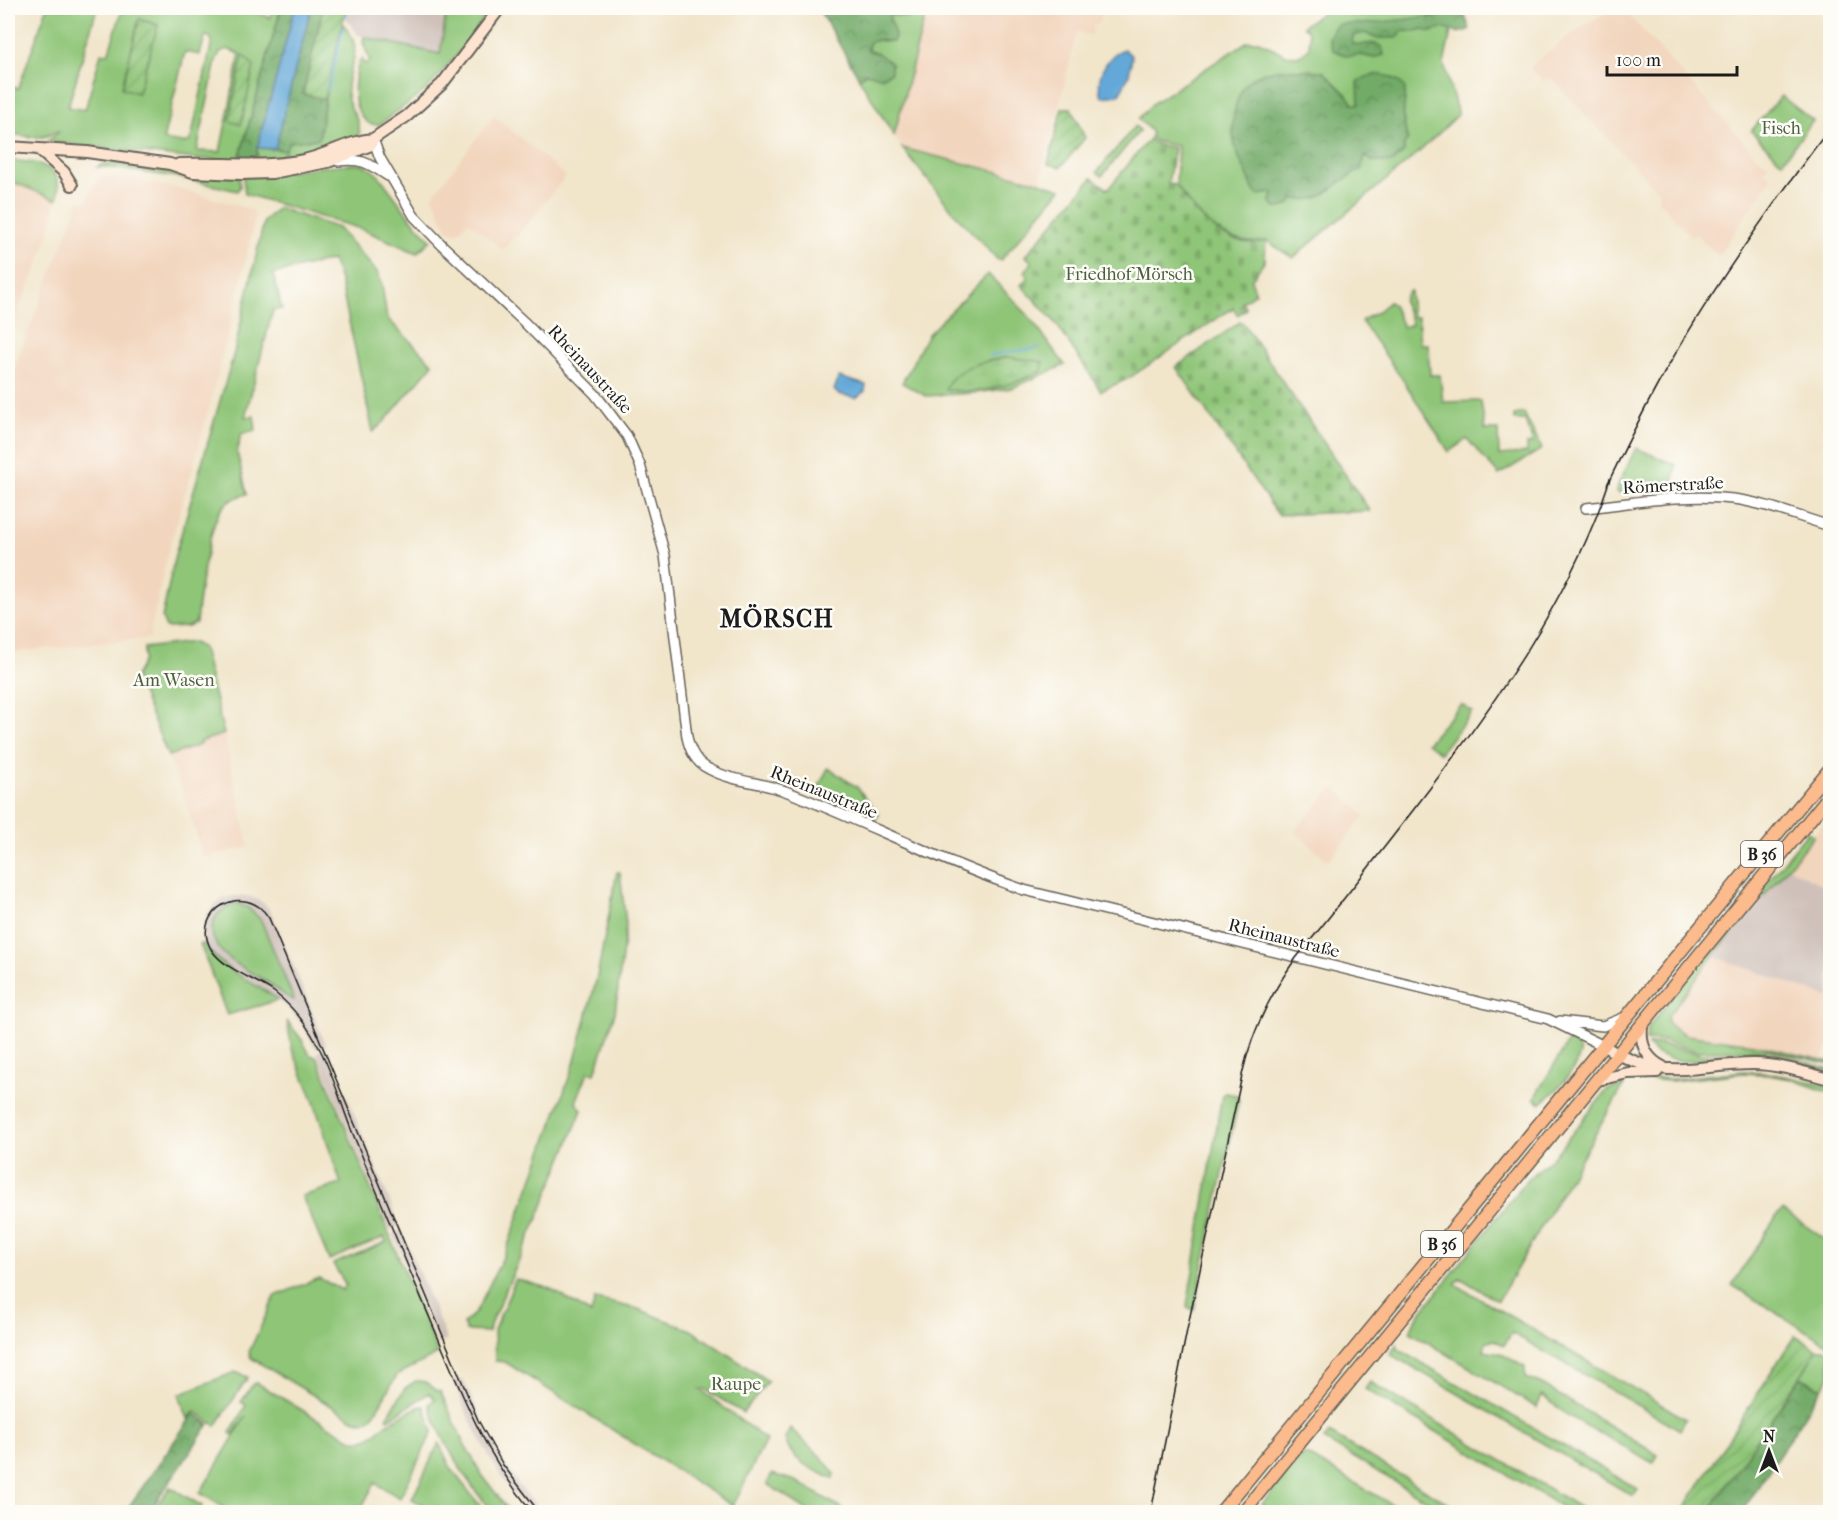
<svg xmlns="http://www.w3.org/2000/svg" width="1838" height="1520" font-family="'IM FELL French Canon',serif">
<defs>
<pattern id="forest-crowns" width="20" height="18" patternUnits="userSpaceOnUse" patternTransform="scale(1.5)"><rect width="20" height="18" fill="#72aa68"/><path d="M2 6a3 3 0 1 1 6 0M12 15a3 3 0 1 1 6 0" fill="none" stroke="#5d8a55"/></pattern>
<pattern id="wetland-marsh" width="20" height="14" patternUnits="userSpaceOnUse" patternTransform="scale(1.5)"><rect width="20" height="14" fill="#8ec577"/><path d="M1 5h8M5 5V1M11 12h8M15 12V8" fill="none" stroke="#7aa966"/></pattern>
<pattern id="cemetery-stones" width="16" height="16" patternUnits="userSpaceOnUse" patternTransform="scale(1.5)"><rect width="16" height="16" fill="#8ec577"/><path d="M2 7V4a2 2 0 0 1 4 0v3zM10 15v-3a2 2 0 0 1 4 0v3z" fill="#7aa966"/></pattern>
<pattern id="garden-furrows" width="10" height="10" patternUnits="userSpaceOnUse" patternTransform="scale(1.5)"><rect width="10" height="10" fill="#8ec577"/><path d="M-1 1l2-2M0 10L10 0M9 11l2-2" fill="none" stroke="#7aa966"/></pattern>
</defs>
<rect width="100%" height="100%" fill="#fdfcf7"/>
<filter id="ink" filterUnits="userSpaceOnUse"><feTurbulence type="fractalNoise" baseFrequency=".0167" numOctaves="2"/><feDisplacementMap in="SourceGraphic" scale="12" xChannelSelector="R" yChannelSelector="G"/><feConvolveMatrix kernelMatrix="1 2 1 2 8 2 1 2 1" color-interpolation-filters="sRGB"/></filter>
<filter id="wash" filterUnits="userSpaceOnUse"><feTurbulence type="fractalNoise" baseFrequency=".008" numOctaves="4" result="noise"/><feDisplacementMap in="SourceGraphic" scale="24" xChannelSelector="R" yChannelSelector="G"/><feGaussianBlur stdDeviation="1.35" result="paint"/><feColorMatrix in="noise" values="0 0 0 0 0 0 0 0 0 0 0 0 0 0 0 0 0 1.4 0 .05"/><feComposite in="paint" operator="in"/></filter>
<g filter="url(#wash)">
<rect width="100%" height="100%" fill="#f1e5ca"/>
<!-- built -->
<path fill="#f2d5bd" d="M927,8h175l-3,15 -6,3 -2,9 -14,-3 -37,150 -138,-34 -8,-12z
M1614,8h8l134,147 12,10 -4,6 8,7 -54,78 -23,-23 -4,4 -33,-37v-9l-108,-114 -6,5 -13,-12 1,-5 39,-31z
M494,116l72,60 -50,62 -2,-1 -11,13 -35,-29 -10,12 -7,-1 -5,-4 -13,-33z
M102,175l76,13 74,22 4,5 -28,121 -34,127 -27,92 -18,83 -141,15v-270l72,-183 6,2 12,-24z
M8,180l49,20 -10,41 -9,25 -30,66z
M224,734l25,113 -46,10 -22,-69 -13,-32 32,-11 -2,-3z
M1334,787l31,29 -37,45 -34,-30z
M1830,815v74l-42,-22z
M1713,956l117,42v46l-8,16 -69,-16 -67,-9 -18,-11v-7z"/>
<!-- industrial -->
<path fill="#cfc1ba" fill-rule="evenodd" d="M350,8h97l-7,46 -82,-19 -11,-16z
M1788,867l42,22v109l-117,-42z
M235,896h13l10,4 8,5 6,9 54,131 -10,4 -15,-26 -13,-15 -29,-22 -36,-21 -10,-9 -9,-12 -2,-11 5,-18 7,-10 10,-7zM220,912l70,87 -13,-11 -59,-39 -6,-10v-12z
M327,1048l73,178 -10,4 -73,-178z
M401,1229l46,111 -9,4 -45,-111z
M453,1379l10,1 37,77 21,31 21,24h-13l-18,-21 -20,-31 -27,-52z"/>
<!-- green -->
<path fill="#8ec577" stroke="#55704a" stroke-width="1.5" fill-rule="evenodd" d="M47,8h50l-29,99 17,3 16,-57 7,1 15,-46h126l21,10 2,-10h9l-42,152 -44,-1 -148,-17 12,-10 -2,-1c-17,11 -30,5 -49,2v-49l10,5zM139,19l19,6 -21,68 -15,-6zM205,36l5,1 2,4 -20,94 -3,7 -7,1 -19,-3 22,-88 15,3zM227,49l13,5 -20,98 -23,-1 19,-90 4,-9z
M447,8h44l-32,45 -22,25 -12,13 -46,34 -9,-1c-21,-14 -17,-41 -11,-62l3,-3 3,5 5,-2 -7,-20 1,-5 76,17z
M915,8h12l-33,128 -35,-58 7,-5 17,4 -4,-23 -11,-4 1,-8 9,-2 9,2 8,-6 -7,-22 21,3z
M1329,8h127l-12,56 14,51 -41,39 -124,104 -26,-17c-40,9 -72,-26 -91,-56l2,-39 -21,-4 -7,-5 2,-2 -2,-5 -12,-11 15,-16 95,-62h11l27,14 14,1 9,-8c1,-9 2,-17 -6,-22z
M343,24c27,31 -2,44 5,76 3,11 14,23 11,35 -23,10 -47,18 -72,22l-1,-4 -4,1v4l-25,1v-11l28,2 4,-8 30,-4 6,-39z
M1781,96l32,25 -31,41 -31,-31z
M1135,126l5,4 -38,46 -5,-4z
M902,148l138,34 21,7 -60,71h-3l-43,-46z
M8,160c27,3 58,2 49,40l-49,-20z
M113,163l85,11 41,2 1,11 -3,4 -60,-14 -71,-10h-9l5,-3z
M348,164h15l7,4 10,9 29,39 22,24 -14,13 -56,-24 -116,-35 -2,-18z
M278,208l60,20 39,44 5,13 5,33 46,46 -49,58 -11,10 -33,-152 -8,-20 -59,14 9,35 -9,1 -28,107 9,-1 2,14 -15,4 -4,18 10,42c-9,3 -17,5 -24,13 -14,15 -25,93 -27,116l-8,4 -22,1 -4,-10 13,-63 59,-202 30,-132z
M988,274l39,40 38,51 -53,23 -36,5 -50,3 -24,-13 26,-49z
M1410,291l2,26h6l2,27h8l2,31h10l3,27 38,-1 4,29h13l1,25 28,-2v-9l6,-1 -8,-23h-11v-5l10,-2 18,36 -43,26 -32,-36 -18,13 -46,-72 -42,-59 16,-9 12,-10 4,3 10,22 9,-3 -9,-23 3,-7z
M1636,448l40,17 -4,24 -49,5 -6,-2 1,-7z
M192,642l11,6 21,86 -25,8 1,3 -32,11 -33,-80 9,-16v-12z
M1461,704l11,8 -32,41 -13,-10z
M828,768l29,19 22,28 -5,6 -59,-27z
M1808,832l6,4 -101,120 -45,60v8l18,11 67,9 69,16 8,2v2l-61,-14 -73,1 -32,-10 -18,-1 2,-13 5,-6z
M617,872h3l6,52 -11,89 -20,60 -7,-1 -12,30 6,8 -44,108 -48,107 -1,7 -23,-1 -3,-7 13,-12 30,-61 68,-187 23,-87z
M237,904l10,3 14,13 33,80c-9,-2 -19,-13 -27,-18 -20,-13 -62,-30 -54,-58 3,-13 13,-17 24,-20z
M200,944h4c18,26 49,38 75,56l-52,15z
M287,1021l15,19 8,15 7,2 121,297 -41,21 -24,41 -9,6 -11,-3 -102,-61 -2,-6 26,-56 44,-18 23,12 4,-5 -13,-21 53,-22 -2,-5 -55,23 -27,-64 39,-12 -28,-85 -21,-50z
M1569,1040l9,7 2,7c-7,21 -22,36 -39,49l-7,-5z
M1661,1044l42,11 51,-3 22,2 54,15v2c-22,-5 -44,-11 -67,-13 -30,-3 -96,16 -115,-13z
M1742,1071l21,1 67,13v8l-39,-14 -28,-5 -20,-1 -71,8 -47,-3 16,-2 31,3z
M1624,1085l-126,216 -38,-23 -5,6 231,135 -6,11 -168,-97 -8,12 -10,-5 -8,1 -2,9 16,3 25,14v11l13,4 120,73 -5,8 -86,-48 -25,-20 -5,13 -127,-76 5,-12 111,-139 28,-25 53,-66z
M1225,1093l12,2 2,4 -45,211 -7,-3 35,-212z
M1783,1210l47,33v103l-98,-61 46,-71z
M516,1279l35,10 40,25 4,-15 43,10 53,21 77,51 -25,32 -38,-24h-5l66,51 -33,66 -228,-144 -10,-1 -1,-31z
M1397,1344l1,5 240,140 -5,7 -243,-142z
M1817,1349h8l5,4v22l-8,13 -22,-11z
M235,1372l13,5 -32,49 -21,-15 -7,8 -9,-25z
M416,1381c10,-1 14,4 21,10h3l25,54 17,30 28,37h-17c-25,-27 -53,-73 -64,-108l6,-5 -6,-6 -40,26 -2,-1 18,-30z
M1370,1382l218,130h-18l-205,-123z
M257,1383l95,57c19,2 19,-5 32,-14 11,-8 23,-13 34,-19l6,-1 9,25 -33,67 -25,-15 -16,29h-139l3,-5 -23,-14 46,-77 -13,19 -3,-2 16,-28 -5,-3 12,-18z
M790,1428l32,30 13,16 -2,5c-21,-10 -41,-17 -48,-40z
M1329,1433l134,79h-17l-122,-72z
M439,1443l13,27 33,42h-49l-24,-13z
M1303,1454l7,3 95,55h-135l-1,-3 -7,-5z
M772,1474l24,7 52,31h-38l-43,-28z
M170,1487l32,19 -4,6h-46z"/>
<!-- forest -->
<path fill="url(#forest-crowns)" stroke="#476342" stroke-width="1.5" d="M281,8h14l-38,140v11l-18,1z
M311,8h12l-20,86 22,5 -6,40 -30,3 -4,9 -10,-2z
M818,8h97l-6,9 -20,-2 6,21 -2,6 -15,-2 -9,3 -1,7 11,4 12,9v9l-8,5 -17,-4 -7,5z
M1462,13l3,3 5,13c-13,6 -16,3 -27,-1l-13,4 -7,-3 -10,3 -10,-1 -6,7h-22l-10,-5 -12,3 -1,8c11,2 21,-4 30,3l2,8 -11,3 -12,-3 -14,1 -14,-6 -4,-12 5,-10 5,-4h25z
M1281,69l42,2 23,23 7,10h6l-1,-23c11,-6 19,-9 32,-4 18,7 16,13 14,30 -1,10 1,23 4,33l-4,5v7l-12,11 -20,-2 -7,-5 -4,14c-17,7 -27,19 -42,27 -7,3 -16,3 -25,2 -6,8 -10,9 -19,9l-4,-6 2,-9 -16,2 -4,-6c-5,-15 -14,-28 -18,-43 -5,-19 -1,-53 15,-66 7,-7 21,-9 31,-11z
M1800,1377l22,11 -80,124h-34z
M194,1413l15,11 -60,88h-24z"/>
<!-- wetland -->
<path fill="url(#wetland-marsh)" stroke="#55704a" stroke-width="1.5" d="M1007,357l36,5 -1,9c-30,14 -63,25 -97,18 11,-24 39,-27 62,-32z"/>
<!-- cemetery -->
<path fill="url(#cemetery-stones)" stroke="#55704a" stroke-width="1.5" d="M1149,139l8,6 17,3 -6,36 8,1c19,29 51,66 90,56l-1,20 -14,19 5,13 -14,9 4,7 -8,6 -5,-7 -104,70 -28,13 -46,-69 -34,-37 7,-7 -3,-7 7,-9 -7,-6 67,-78 16,11z
M1240,322l4,2 126,187 -92,4 -102,-148z"/>
<!-- garden -->
<path fill="url(#garden-furrows)" stroke="#55704a" stroke-width="1.5" d="M323,8h23l-21,91 -22,-5z
M139,19l19,6 -20,68 -16,-5z
M243,55l11,11 -13,59 -12,-4z
M1062,108h9l14,30 -24,29 -13,-3z
M1795,1335l22,14 -17,28 -92,135h-26z"/>
<!-- water -->
<path fill="#63a8d8" stroke="#40627a" stroke-width="1.5" d="M295,8h16l-36,141 -18,-1z
M1124,49l8,7 -3,19 -10,20 -17,2c-8,-19 4,-41 22,-48z
M839,377l27,8 -1,6 -9,7 -18,-4 -4,-4z"/>
<g fill="none" stroke-linecap="round" stroke-linejoin="round">
<!-- stream -->
<path stroke="#63a8d8" stroke-width="2" d="M346,17l2,-9
M328,90l15,-62
M990,355l49,-7"/>
</g>
</g>
<g filter="url(#ink)">
<g fill="none" stroke-linecap="round" stroke-linejoin="round">
<defs>
<path id="tertiary" d="M373,139l7,19 34,58 28,29 82,77 71,72 32,42 13,29 25,90 22,182c3,14 9,26 22,32 24,13 54,13 79,23 79,31 155,70 236,98l524,129 56,27
M338,161c24,-3 30,2 50,15
M1586,508c48,-5 98,-15 147,-9 33,4 66,18 97,27
M1560,1021l43,5 25,-10"/>
<path id="secondary" d="M8,147l79,5 83,12 23,8 48,2 31,-1 56,-11 43,-17 2,-6 34,-23 35,-32 58,-76
M38,149l26,23 8,13
M179,164c40,-2 79,4 120,-3 26,-4 48,-20 74,-22
M1642,1027c-2,18 5,32 21,40
M1604,1046c60,37 86,19 149,18 25,0 53,9 77,15
M1598,1080l30,-7 29,-1"/>
<path id="primary" d="M1221,1512l609,-743
M1243,1512l587,-717"/>
</defs>
<!-- tertiary casing -->
<use href="#tertiary" stroke="#676259" stroke-width="12"/>
<!-- secondary casing -->
<use href="#secondary" stroke="#676259" stroke-width="14"/>
<!-- primary casing -->
<use href="#primary" stroke="#676259" stroke-width="15"/>
<!-- tertiary -->
<use href="#tertiary" stroke="#fff" stroke-width="9"/>
<!-- secondary -->
<use href="#secondary" stroke="#fde4d1" stroke-width="10"/>
<!-- primary -->
<use href="#primary" stroke="#fbbb8c" stroke-width="12"/>
<!-- tram -->
<path stroke="#1c1c1c" stroke-width="1.5" d="M1607,485c20,-41 40,-83 63,-122 47,-82 103,-160 160,-235
M533,1512c-49,-56 -73,-123 -102,-191 -27,-64 -54,-128 -80,-192 -11,-28 -19,-59 -34,-85 -10,-19 -25,-38 -43,-52 -18,-13 -51,-23 -63,-43 -21,-37 33,-70 58,-31l209,502 25,45 36,47
M1151,1512l36,-182 56,-259c10,-43 28,-78 53,-113 43,-52 84,-105 125,-158 75,-98 150,-202 189,-321"/>
</g>
</g>
<g text-anchor="middle" stroke-width="5" stroke-linejoin="round" paint-order="stroke">
<!-- shield labels -->
<g fill="#fdfcf7" stroke="#605f5e" stroke-width="1.5">
<rect x="1741" y="841" width="42" height="26" rx="4.5"/>
<rect x="1421" y="1231" width="42" height="26" rx="4.5"/>
</g>
<g font-size="16" font-weight="bold" fill="#1c1c1c">
<text x="1762" y="860">B 36</text>
<text x="1442" y="1250">B 36</text>
</g>
<!-- park labels -->
<g font-size="18" fill="#4a6040" stroke="#fdfcf7">
<text x="1781" y="134">Fisch</text>
<text x="1129" y="280">Friedhof Mörsch</text>
<text x="174" y="686">Am Wasen</text>
<text x="736" y="1390">Raupe</text>
</g>
<!-- street labels -->
<g font-size="18" fill="#1c1c1c" stroke="#fdfcf7">
<text transform="translate(590 369) rotate(47)" y="6">Rheinaustraße</text>
<text transform="translate(1673 485) rotate(-3)" y="6">Römerstraße</text>
<text transform="translate(824 792) rotate(22)" y="6">Rheinaustraße</text>
<text transform="translate(1284 938) rotate(14)" y="6">Rheinaustraße</text>
</g>
<!-- district labels -->
<g font-size="24" font-weight="bold" letter-spacing="1.5" fill="#1c1c1c" stroke="#fdfcf7">
<text x="777" y="627">MÖRSCH</text>
</g>
</g>
<!-- margin -->
<rect width="1838" height="1520" fill="none" stroke="#fdfcf7" stroke-width="30"/>
<!-- north arrow -->
<g transform="translate(1769 1451)" stroke="#fdfcf7" stroke-width="4.5" paint-order="stroke">
<path d="M0-4.5L10 22L0 15L-10 22Z" fill="#1c1c1c"/>
<text y="-9" font-size="16" font-weight="bold" text-anchor="middle" fill="#1c1c1c">N</text>
</g>
<!-- scale -->
<path d="M1607 66v9h130v-9" fill="none" stroke="#1c1c1c" stroke-width="3"/>
<text x="1616" y="66" font-size="18" fill="#1c1c1c" stroke="#fdfcf7" stroke-width="4.5" paint-order="stroke">100 m</text>
</svg>
